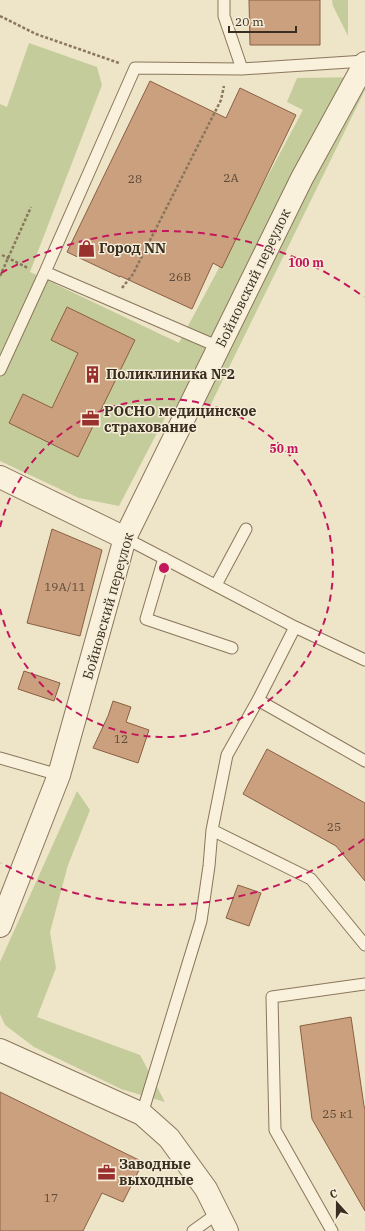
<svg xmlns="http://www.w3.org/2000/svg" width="365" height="1231" font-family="'IBM Plex Serif',serif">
<rect width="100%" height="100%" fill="#eee4c7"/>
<!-- green -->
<path fill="#c5cc9b" d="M332,0h16v36l-15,-30z
M29,43l68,24 5,18 -72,187 149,71 124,-233 -16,-8 10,-24 68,-1v13l-154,314 -41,4 -51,98 -40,-8 -79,-37v-357l7,3z
M77,791l13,19 -22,55 -18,67 6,36 -19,49 103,38 25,47 -44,-13 -87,-42 -29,-22 -5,-11v-52z"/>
<!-- building -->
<path fill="#cba07e" stroke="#896043" d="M249,0h71v45h-70z
M150,81l76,37 14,-30 56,27 -74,153 -9,-5 -21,46 -72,-33v1l-53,-25z
M67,307l68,33 -57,117 -69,-34 14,-29 29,14 26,-55 -27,-13z
M52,529l50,21 -22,86 -53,-13z
M24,671l36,12 -6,18 -36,-12z
M113,701l18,6 -5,15 23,8 -11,33 -45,-15 15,-32z
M267,749l98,54v78l-29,-35 -93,-52z
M238,885l23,8 -12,33 -23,-8z
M351,1017l13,89 1,3v102l-53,-92 -12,-93z
M0,1092l143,70 -20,40 -21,-9 -19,38h-83z"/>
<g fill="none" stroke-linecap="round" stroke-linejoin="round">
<defs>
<path id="lane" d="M224,0v16l18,53
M219,347l-174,-75 90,-204 107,1 123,-8
M0,370l45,-98
M125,538l170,89 70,33
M164,558l-18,61 86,29
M216,585l30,-56
M295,627l-37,73 -31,55 -15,75 99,49 54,66
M258,700l107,61
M0,758l59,17
M142,1114l59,-193 8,-55 3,-36
M193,1231l25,-18
M332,1231l-57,-101 -3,-133 93,-13"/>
<path id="street" d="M0,477l125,61
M0,926l59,-151 66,-237 177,-360 63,-115
M0,1050l142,64 27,24 37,51 21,42"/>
</defs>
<!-- lane casing -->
<use href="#lane" stroke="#8a765d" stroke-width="13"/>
<!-- street casing -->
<use href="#street" stroke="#8a765d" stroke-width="24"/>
<!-- path -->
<path stroke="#8a765d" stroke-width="2.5" stroke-dasharray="3 2" stroke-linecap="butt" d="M0,16l36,18 83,29
M2,255l26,13
M0,276l31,-69
M122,288l11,-14 88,-174 3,-14"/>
<!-- lane -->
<use href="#lane" stroke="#f9f1db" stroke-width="11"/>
<!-- street -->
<use href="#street" stroke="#f9f1db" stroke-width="22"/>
</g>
<!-- distance rings -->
<g fill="none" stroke="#c2185b" stroke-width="2" stroke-dasharray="7 5">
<path d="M0 527A169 169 0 1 1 0 609"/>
<path d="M364 839A337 337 0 0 1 1 863M1 273A337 337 0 0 1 364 297"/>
</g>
<!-- icons -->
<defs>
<symbol id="shop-bare" viewBox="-9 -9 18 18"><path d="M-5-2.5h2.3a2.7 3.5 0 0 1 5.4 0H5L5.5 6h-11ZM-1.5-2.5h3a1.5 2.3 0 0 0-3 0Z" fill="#98302e" stroke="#f5edd7" stroke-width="2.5" paint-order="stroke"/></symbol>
<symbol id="building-bare" viewBox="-9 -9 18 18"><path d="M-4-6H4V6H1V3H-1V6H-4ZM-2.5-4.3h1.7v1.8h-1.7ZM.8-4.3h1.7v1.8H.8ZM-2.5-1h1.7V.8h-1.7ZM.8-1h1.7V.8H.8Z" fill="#98302e" stroke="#f5edd7" stroke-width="2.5" paint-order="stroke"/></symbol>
<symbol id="office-bare" viewBox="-9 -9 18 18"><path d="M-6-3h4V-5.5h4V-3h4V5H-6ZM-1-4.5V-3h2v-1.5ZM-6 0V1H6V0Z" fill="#98302e" stroke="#f5edd7" stroke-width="2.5" paint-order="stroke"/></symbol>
</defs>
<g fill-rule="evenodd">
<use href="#shop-bare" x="74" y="236" width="25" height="25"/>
<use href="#building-bare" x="80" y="362" width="25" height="25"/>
<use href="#office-bare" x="78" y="406" width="25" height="25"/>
<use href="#office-bare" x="94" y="1160" width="25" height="25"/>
</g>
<g text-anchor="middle" stroke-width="3" stroke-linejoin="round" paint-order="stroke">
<!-- number labels -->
<g font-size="12" fill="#5e4a38">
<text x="231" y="182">2А</text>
<text x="135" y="183">28</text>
<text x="180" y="281">26В</text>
<text x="65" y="591">19А/11</text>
<text x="121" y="743">12</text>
<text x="334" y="831">25</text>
<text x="338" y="1118">25 к1</text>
<text x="51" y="1202">17</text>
</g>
<!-- poi labels -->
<g font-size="14" font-weight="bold" fill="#3a2e20" stroke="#f5edd7" text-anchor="start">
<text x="99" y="253">Город NN</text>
<text x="106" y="379">Поликлиника №2</text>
<text x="104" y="416">РОСНО медицинское<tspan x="104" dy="16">страхование</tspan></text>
<text x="119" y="1169">Заводные<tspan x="119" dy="16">выходные</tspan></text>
</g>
<!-- street labels -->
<g font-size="14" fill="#3a2e20" stroke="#f5edd7">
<text transform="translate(253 278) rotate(-64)" y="5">Бойновский переулок</text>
<text transform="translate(108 606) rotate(-74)" y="5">Бойновский переулок</text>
</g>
</g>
<circle cx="164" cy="568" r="6" fill="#c2185b" stroke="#f5edd7" stroke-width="2"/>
<g font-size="12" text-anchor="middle" font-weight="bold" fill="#c2185b" stroke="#f5edd7" stroke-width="3" stroke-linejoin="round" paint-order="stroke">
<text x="306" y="267">100 m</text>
<text x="284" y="453">50 m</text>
</g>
<!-- north arrow -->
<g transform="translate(337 1203) rotate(339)" stroke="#f5edd7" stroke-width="3" paint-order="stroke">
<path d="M0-3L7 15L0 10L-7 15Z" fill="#3a2e20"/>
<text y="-6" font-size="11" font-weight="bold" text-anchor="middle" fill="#3a2e20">С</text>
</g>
<!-- scale -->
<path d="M229 26v6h67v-6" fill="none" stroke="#3a2e20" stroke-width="2"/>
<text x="235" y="26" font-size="12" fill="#3a2e20" stroke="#f5edd7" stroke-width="3" paint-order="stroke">20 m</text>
</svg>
